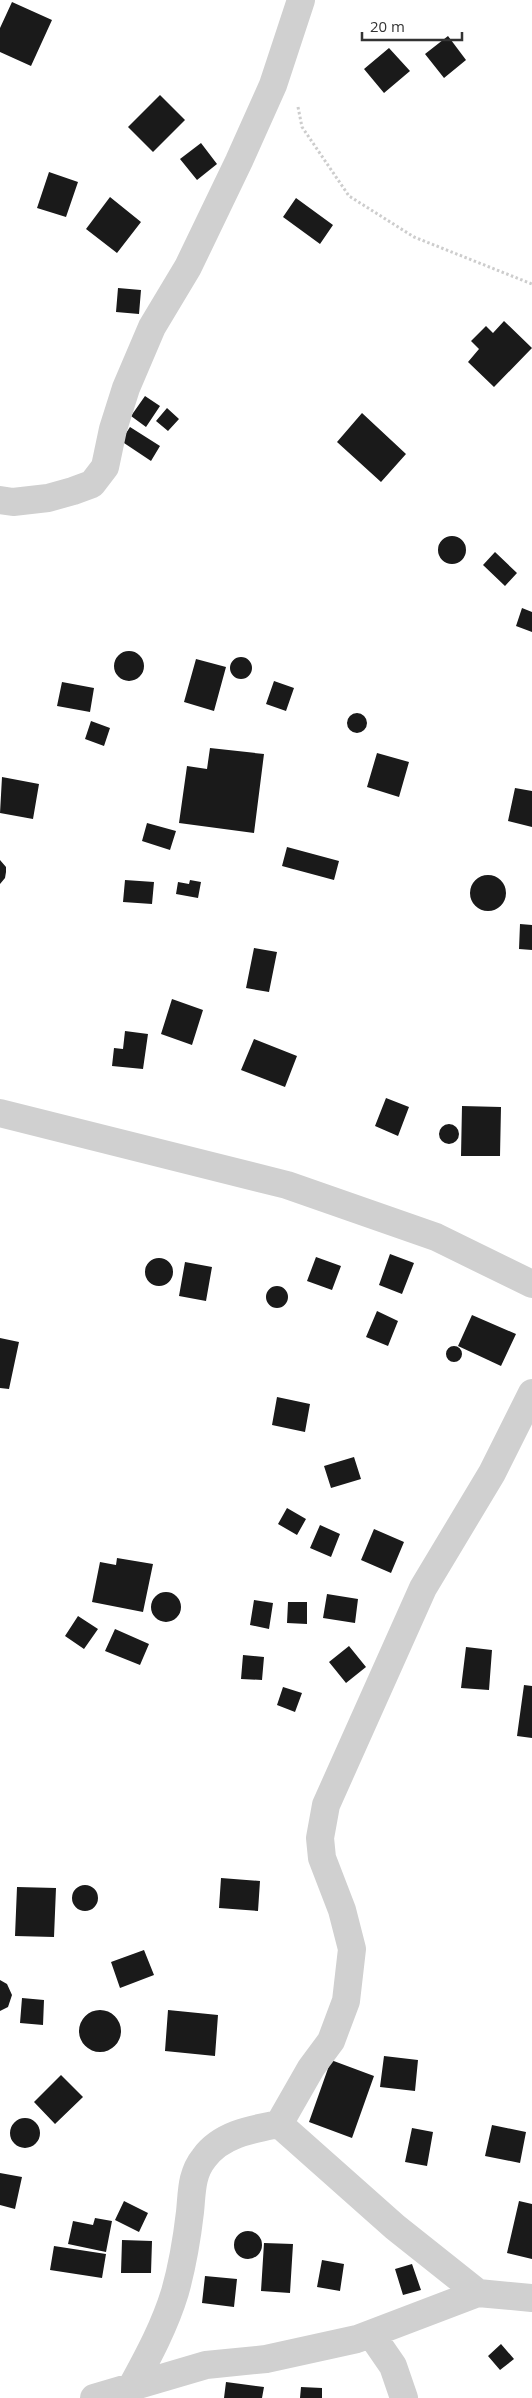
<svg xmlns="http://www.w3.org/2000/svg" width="532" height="2398" font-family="'Open Sans',sans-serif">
<rect width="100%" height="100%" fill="#fff"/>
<!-- building -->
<path fill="#1a1a1a" d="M12,2l40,18 -21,46 -31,-14v-24z
M448,36l18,24 -22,18 -19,-24z
M389,48l21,23 -26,22 -20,-24z
M160,95l25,25 -32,32 -25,-25z
M201,143l16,21 -20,16 -17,-21z
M49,172l29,10 -12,35 -29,-9z
M110,197l31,25 -24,31 -31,-24z
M296,198l37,27 -13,19 -37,-27z
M118,288l23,2 -2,24 -23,-2z
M504,321l28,27 -38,39 -26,-25 11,-13 -8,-8 15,-15 7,7z
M145,396l15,10 -14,21 -15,-11z
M167,408l12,11 -11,12 -12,-10z
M362,413l44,41 -25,28 -44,-40z
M130,427l30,19 -9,15 -30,-20z
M438 550a14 14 0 1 1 28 0a14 14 0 1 1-28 0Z
M495,552l22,21 -12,13 -22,-21z
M522,608l10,4v20l-16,-6z
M114 666a15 15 0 1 1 30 0a15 15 0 1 1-30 0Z
M230 668a11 11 0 1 1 22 0a11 11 0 1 1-22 0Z
M196,659l30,8 -12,44 -30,-9z
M274,681l20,7 -8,23 -20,-7z
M62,682l32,6 -4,24 -33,-6z
M347 723a10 10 0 1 1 20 0a10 10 0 1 1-20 0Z
M91,721l19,7 -6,18 -19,-7z
M210,748l54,6 -10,79 -75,-10 8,-57 20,3z
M377,753l32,9 -10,35 -32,-10z
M2,777l37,7 -6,35 -33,-6z
M515,788l17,3v36l-24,-6z
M147,823l29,8 -6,19 -28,-9z
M287,847l52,14 -5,19 -52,-14z
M0,860l6,7v5l-1,6 -5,6z
M470 893a18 18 0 1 1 36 0a18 18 0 1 1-36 0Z
M125,880l29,2 -2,22 -29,-2z
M190,880l11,2 -3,16 -22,-4 2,-12 11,2z
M520,924l12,1v25l-13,-1z
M254,948l23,4 -8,40 -23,-4z
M172,999l31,11 -11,35 -31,-11z
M125,1031l23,3 -5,35 -31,-3 2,-18 9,1z
M254,1039l43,17 -12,31 -44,-17z
M386,1098l23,9 -11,29 -23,-10z
M462,1106l39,1 -1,49h-39z
M439 1134a10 10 0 1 1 20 0a10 10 0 1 1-20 0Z
M390,1254l24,9 -12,31 -23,-9z
M316,1257l25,9 -9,24 -25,-9z
M145 1272a14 14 0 1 1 28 0a14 14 0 1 1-28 0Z
M185,1262l27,5 -6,34 -27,-5z
M266 1297a11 11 0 1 1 22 0a11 11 0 1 1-22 0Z
M377,1311l21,10 -10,25 -22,-9z
M472,1315l44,19 -15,32 -43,-20z
M0,1338l19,4 -10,47 -9,-1z
M446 1354a8 8 0 1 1 16 0a8 8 0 1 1-16 0Z
M277,1397l33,7 -5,28 -33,-7z
M354,1457l7,22 -30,9 -7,-22z
M287,1508l19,11 -9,16 -19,-11z
M320,1525l20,9 -9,23 -21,-9z
M374,1529l30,13 -13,31 -30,-13z
M117,1558l36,6 -10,48 -51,-10 8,-40 16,3z
M151 1607a15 15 0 1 1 30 0a15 15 0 1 1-30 0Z
M327,1594l31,5 -3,24 -32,-5z
M254,1600l19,3 -4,26 -19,-4z
M288,1602h19v22l-20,-1z
M78,1616l20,13 -14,20 -19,-13z
M115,1629l34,15 -9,21 -35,-14z
M349,1646l17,21 -20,16 -17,-21z
M466,1647l26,3 -3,40 -28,-2z
M243,1655l21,2 -2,23 -21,-1z
M524,1685l8,1v52l-15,-2z
M283,1687l19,6 -7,19 -18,-7z
M221,1878l39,3 -2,30 -39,-3z
M72 1898a13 13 0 1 1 26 0a13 13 0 1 1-26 0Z
M17,1887l39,1 -2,49 -39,-1z
M144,1950l10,25 -34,13 -9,-26z
M0,1980l7,4 5,11 -4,12 -8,4z
M22,1998l22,2 -1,25 -23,-2z
M168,2010l50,5 -3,41 -50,-5z
M79 2031a21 21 0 1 1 42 0a21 21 0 1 1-42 0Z
M384,2056l34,4 -3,31 -35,-4z
M331,2060l43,16 -22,62 -43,-16z
M61,2075l22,22 -28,27 -21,-22z
M10 2133a15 15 0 1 1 30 0a15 15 0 1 1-30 0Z
M492,2125l34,7 -6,31 -35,-7z
M412,2128l21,4 -6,34 -22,-4z
M0,2173l22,4 -7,32 -15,-4z
M124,2201l24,12 -9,19 -24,-12z
M519,2201l13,3v55l-25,-6z
M95,2218l17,3 -6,31 -38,-8 5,-23 20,4z
M234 2245a14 14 0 1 1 28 0a14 14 0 1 1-28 0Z
M122,2240l30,1 -1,32h-30z
M264,2243l29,1 -3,49 -29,-2z
M54,2246l52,8 -4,24 -52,-8z
M322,2260l22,4 -4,27 -23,-4z
M412,2264l9,26 -18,5 -8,-26z
M205,2276l32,3 -3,28 -32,-4z
M501,2344l13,15 -14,11 -12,-14z
M226,2382l38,5 -2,11h-38z
M301,2387l21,1v10h-22z"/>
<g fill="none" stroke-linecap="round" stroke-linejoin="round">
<!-- path -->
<path stroke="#cdcdcd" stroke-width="3" stroke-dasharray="2.5 2.5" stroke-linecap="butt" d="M298,107l4,20 47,69 65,41 118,47"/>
<!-- minor -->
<path stroke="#d0d0d0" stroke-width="28" d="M0,500l13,2 35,-4 25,-7 19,-7 13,-17 8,-38 13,-41 26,-61 36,-60 51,-106 34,-76 28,-85
M0,1113l287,72 149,52 96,47
M279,2124l116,103 83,66
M371,2334l22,32 11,32
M132,2386c17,-31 33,-61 43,-94 7,-25 12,-54 15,-80 2,-19 1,-38 14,-54 17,-24 49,-29 75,-34l32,-56 20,-27 15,-40 6,-52 -10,-39 -20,-52 -2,-20 6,-33 97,-217 69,-115 40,-80
M94,2398l112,-33 60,-6 91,-20 121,-46 54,5"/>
</g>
<!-- scale -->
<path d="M362 32v8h100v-8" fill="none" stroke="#333333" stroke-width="2.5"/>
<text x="370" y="32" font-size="15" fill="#333333" stroke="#ffffff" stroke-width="4" paint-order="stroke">20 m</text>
</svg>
